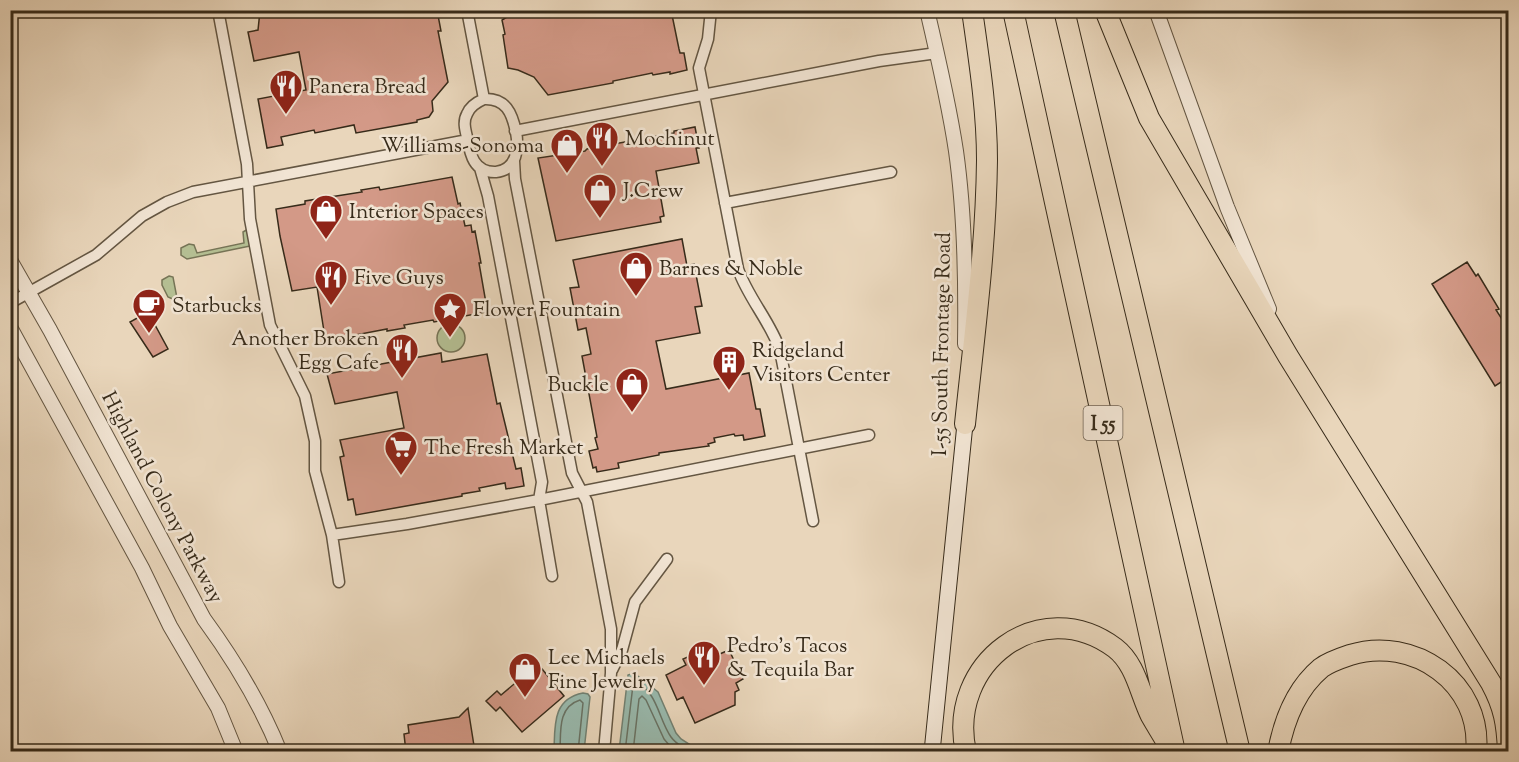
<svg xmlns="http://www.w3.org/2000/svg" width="1519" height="762" font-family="'Sorts Mill Goudy',serif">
<rect width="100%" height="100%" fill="#e9d6bb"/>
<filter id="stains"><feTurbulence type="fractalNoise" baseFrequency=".00333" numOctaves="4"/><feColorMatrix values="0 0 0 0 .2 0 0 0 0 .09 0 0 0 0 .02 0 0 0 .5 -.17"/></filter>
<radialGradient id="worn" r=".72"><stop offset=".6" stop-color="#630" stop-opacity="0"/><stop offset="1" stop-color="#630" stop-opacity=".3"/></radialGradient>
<!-- green -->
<path fill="#b4be92" stroke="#767456" stroke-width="1.5" d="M248,229l3,17h-1l-63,13 -6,-4v-7l8,-4 5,1 3,8 47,-10 -1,-11z
M169,276l4,1 4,21 -2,2 -7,-3 -6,-12v-5z
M437 338a14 14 0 1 1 28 0a14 14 0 1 1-28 0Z"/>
<!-- water -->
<path fill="#98b9ad" stroke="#718072" stroke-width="1.5" d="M634,673l24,19 18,41 5,6 14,9 19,3h-95l9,-76z
M583,693l5,1 2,3 -6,54h-30c1,-25 -2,-52 29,-58z"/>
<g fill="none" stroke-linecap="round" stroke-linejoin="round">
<!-- shore -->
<path stroke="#687264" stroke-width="1.5" d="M560,752c1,-19 -3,-45 20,-52l3,3 -5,49
M625,752l8,-67 3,-3c22,11 22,36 35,55 5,7 12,10 18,15
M633,752l6,-53 3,-3 4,4 18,39 11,13"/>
</g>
<!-- building -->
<path fill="#d39987" stroke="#372b1a" stroke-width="1.5" d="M319,10h40l13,5 6,-5h59l4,21h-3l10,51 -16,19 1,10 -4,6 -12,3v2l-61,11 -2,-8 -39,8 -1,-3 -33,7 2,8 -16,3 -9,-49 48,-9 -7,-38 -45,9 -6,-29 10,-2 2,-19 36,1 1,3z
M506,10h165l8,39 1,4h4l3,17 -17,4v-2l-17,3 -1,-2 -39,8v2l-65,12 -14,-18 -16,-7 -10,-2 -5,-33 2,-1 -3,-14 5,-3z
M695,127l4,21h-3l3,15 -43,8 8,45 -4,1 1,5 -105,19 -18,-83 47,-7 2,-2 87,-16v-2z
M452,177l6,27 2,-1 5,23 6,-1 1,7 3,-1 6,32h-2l7,40h-2l2,9 -52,10 -1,-2 -29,5 1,3 -18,3v-2l-32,6v2l-11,2v2l-18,3 -9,-57 -25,4 -12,-55 -4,-27 29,-5v-3l57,-9 -1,-2 18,-3 1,3z
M682,239l5,27 7,-2 8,42 -7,1 5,26 -44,8 10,48 83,-16 7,36h4l5,27 -21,4 -1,-5 -8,1 -1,-2 -20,4 1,4 -7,2 1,2 -50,7v2l-41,8 1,5 -22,4 -1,-5 -3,1 -4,-17 9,-2 -3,-11 2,-1 -15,-81 9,-2 -5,-26 -8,2 -8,-42 9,-1 -6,-27z
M1467,262l9,14 2,-2 21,35 -3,1 13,20v47l-14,9 -63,-102z
M148,312l20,37 -15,8 -23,-35z
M441,353l1,9 45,-8 10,50 3,-1 16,66 5,-1 3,18 -18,3 -1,-6 -26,5 1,3 -18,3v2l-106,19 -3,-16 -5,1 -8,-43 4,-1 -4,-16 64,-12 -7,-36 -62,12 -8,-30z
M729,650l14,29 -7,4 3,7 -4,2v13l-40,18 -12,-26 -6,3 -11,-25 20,-10 -3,-6 16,-7 2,4 11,-5 3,5z
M538,664l26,32 -42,36 -22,-25 -4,4 -10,-10 11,-10 4,4z
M468,708l7,44h-69l-2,-18 5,-1 -1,-8 51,-8z"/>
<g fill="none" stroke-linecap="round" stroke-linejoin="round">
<defs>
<path id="minor" d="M218,10l29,154 3,55 20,106 35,71 10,45v30l17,64 7,47
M467,10l17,89
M711,10l-3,29 -9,29 39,201c10,29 32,52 42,81l33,171
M484,99c22,-1 28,14 32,33 3,16 1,38 -20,40 -23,1 -26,-19 -29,-35 -2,-8 -4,-16 0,-23 3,-8 10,-12 17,-15z
M515,131l364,-70 58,-8
M514,161l1,18 57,294 15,29 24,127v44l-7,79
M480,168l8,28 54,286 -3,18 13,76
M725,203l166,-31
M10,303l86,-48 46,-39 25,-14 26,-10 275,-52
M332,535l75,-11 132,-24 330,-65
M612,670l10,-20 13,-48 32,-43"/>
<path id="tertiary" d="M927,10c11,47 22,94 29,141 9,64 10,128 9,193
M1156,10l71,197 42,102
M10,260l40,70 154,289c30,41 57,86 76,133
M10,327l132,241 28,58 48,82 18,44"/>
<path id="secondary" d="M932,752l33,-328"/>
<path id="motorway" d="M1013,10l162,742
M1064,10l176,742
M1105,10l44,108 139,238 203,327c13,24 16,41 17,69
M965,424c9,-87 21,-175 22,-264 0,-50 -8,-100 -15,-150
M966,752c-20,-88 74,-160 149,-104 21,16 25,46 36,68 5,9 11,18 16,27
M1278,752c6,-32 18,-63 43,-84 8,-6 20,-10 29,-13 63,-20 133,28 126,97"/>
</defs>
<!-- minor casing -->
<use href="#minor" stroke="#645642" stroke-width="13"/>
<!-- tertiary casing -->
<use href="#tertiary" stroke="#645642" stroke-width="16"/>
<!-- secondary casing -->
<use href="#secondary" stroke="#372b1a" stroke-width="17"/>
<!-- motorway casing -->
<use href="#motorway" stroke="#372b1a" stroke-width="22"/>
<!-- minor -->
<use href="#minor" stroke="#f1e4d3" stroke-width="10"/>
<!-- tertiary -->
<use href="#tertiary" stroke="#f1e4d3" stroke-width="14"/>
<!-- secondary -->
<use href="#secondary" stroke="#f1e4d3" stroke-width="15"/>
<!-- motorway -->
<use href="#motorway" stroke="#e9d6bb" stroke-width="20"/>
</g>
<!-- icons -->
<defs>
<symbol id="restaurant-pin" viewBox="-11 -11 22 30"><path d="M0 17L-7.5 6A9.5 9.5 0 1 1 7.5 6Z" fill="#8f2418" stroke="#f1e4d3"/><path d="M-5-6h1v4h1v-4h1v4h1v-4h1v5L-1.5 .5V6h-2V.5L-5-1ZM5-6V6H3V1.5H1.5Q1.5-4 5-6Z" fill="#fff"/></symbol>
<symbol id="shop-pin" viewBox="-11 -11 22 30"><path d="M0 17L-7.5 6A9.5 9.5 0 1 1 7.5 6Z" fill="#8f2418" stroke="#f1e4d3"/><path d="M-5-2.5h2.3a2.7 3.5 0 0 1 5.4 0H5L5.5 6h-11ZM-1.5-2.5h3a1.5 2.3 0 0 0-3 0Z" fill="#fff"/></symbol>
<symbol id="cafe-pin" viewBox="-11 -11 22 30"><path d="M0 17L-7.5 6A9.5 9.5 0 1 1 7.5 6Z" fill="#8f2418" stroke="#f1e4d3"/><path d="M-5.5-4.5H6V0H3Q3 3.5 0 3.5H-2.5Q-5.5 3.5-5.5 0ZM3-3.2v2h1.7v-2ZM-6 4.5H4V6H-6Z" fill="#fff"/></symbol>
<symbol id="sight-pin" viewBox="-11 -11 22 30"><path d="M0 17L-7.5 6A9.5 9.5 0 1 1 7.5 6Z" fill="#8f2418" stroke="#f1e4d3"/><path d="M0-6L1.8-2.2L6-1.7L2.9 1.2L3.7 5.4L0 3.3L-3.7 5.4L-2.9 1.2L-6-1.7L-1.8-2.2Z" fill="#fff"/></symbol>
<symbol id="building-pin" viewBox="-11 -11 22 30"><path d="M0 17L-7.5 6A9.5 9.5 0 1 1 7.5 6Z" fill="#8f2418" stroke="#f1e4d3"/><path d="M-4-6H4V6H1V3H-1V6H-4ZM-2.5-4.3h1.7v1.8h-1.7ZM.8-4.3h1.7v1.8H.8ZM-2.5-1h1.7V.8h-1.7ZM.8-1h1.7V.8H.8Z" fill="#fff"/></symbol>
<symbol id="supermarket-pin" viewBox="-11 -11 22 30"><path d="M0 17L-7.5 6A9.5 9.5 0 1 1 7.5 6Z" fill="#8f2418" stroke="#f1e4d3"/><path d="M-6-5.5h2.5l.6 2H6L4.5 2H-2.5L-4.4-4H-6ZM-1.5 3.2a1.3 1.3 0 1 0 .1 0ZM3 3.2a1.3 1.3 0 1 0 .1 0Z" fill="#fff"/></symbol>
</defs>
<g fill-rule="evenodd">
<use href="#restaurant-pin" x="267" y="67" width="38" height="52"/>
<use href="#restaurant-pin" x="583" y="119" width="38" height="52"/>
<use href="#shop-pin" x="548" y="126" width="38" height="52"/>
<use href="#shop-pin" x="581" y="171" width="38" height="52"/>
<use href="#shop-pin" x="307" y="192" width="38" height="52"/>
<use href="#shop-pin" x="617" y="249" width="38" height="52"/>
<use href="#restaurant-pin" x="312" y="258" width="38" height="52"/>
<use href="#cafe-pin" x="130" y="286" width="38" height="52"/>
<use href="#sight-pin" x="431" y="290" width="38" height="52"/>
<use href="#restaurant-pin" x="383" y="331" width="38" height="52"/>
<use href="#building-pin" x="710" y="343" width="38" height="52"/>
<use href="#shop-pin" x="613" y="365" width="38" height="52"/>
<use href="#supermarket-pin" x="382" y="428" width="38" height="52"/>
<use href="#restaurant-pin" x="685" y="638" width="38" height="52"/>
<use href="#shop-pin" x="506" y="650" width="38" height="52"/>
</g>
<g text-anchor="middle" stroke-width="5" stroke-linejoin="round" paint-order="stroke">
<!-- shield labels -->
<rect fill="#f1e4d3" stroke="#6f6252" stroke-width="1.5" x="1083.5" y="406" width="39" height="34" rx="4.5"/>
<g font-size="20" font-weight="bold" fill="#372b1a">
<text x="1103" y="430">I 55</text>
</g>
<!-- poi labels -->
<g font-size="21" fill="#372b1a" stroke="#f1e4d3" text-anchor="start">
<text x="309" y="93">Panera Bread</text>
<text x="625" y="145">Mochinut</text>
<text x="544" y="152" text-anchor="end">Williams-Sonoma</text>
<text x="623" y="197">J.Crew</text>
<text x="349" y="218">Interior Spaces</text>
<text x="659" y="275">Barnes &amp; Noble</text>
<text x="354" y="284">Five Guys</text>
<text x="172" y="312">Starbucks</text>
<text x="473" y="316">Flower Fountain</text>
<text x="379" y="345" text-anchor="end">Another Broken<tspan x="379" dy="24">Egg Cafe</tspan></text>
<text x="752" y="357">Ridgeland<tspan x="752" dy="24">Visitors Center</tspan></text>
<text x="609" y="391" text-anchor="end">Buckle</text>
<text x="424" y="454">The Fresh Market</text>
<text x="727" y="652">Pedro's Tacos<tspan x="727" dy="24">&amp; Tequila Bar</tspan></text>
<text x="548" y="664">Lee Michaels<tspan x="548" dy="24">Fine Jewelry</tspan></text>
</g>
<!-- street labels -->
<g font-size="21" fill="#372b1a" stroke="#f1e4d3">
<text transform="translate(941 344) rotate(-89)" y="7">I-55 South Frontage Road</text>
<text transform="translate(163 497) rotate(62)" y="7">Highland Colony Parkway</text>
</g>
</g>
<!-- margin -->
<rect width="1519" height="762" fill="none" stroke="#e9d6bb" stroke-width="36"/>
<rect x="12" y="12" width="1495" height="738" fill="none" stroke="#372b1a" stroke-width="3"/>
<rect x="18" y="18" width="1483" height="726" fill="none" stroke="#372b1a" stroke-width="1.5"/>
<rect width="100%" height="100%" filter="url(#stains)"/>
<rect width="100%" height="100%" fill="url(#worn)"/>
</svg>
